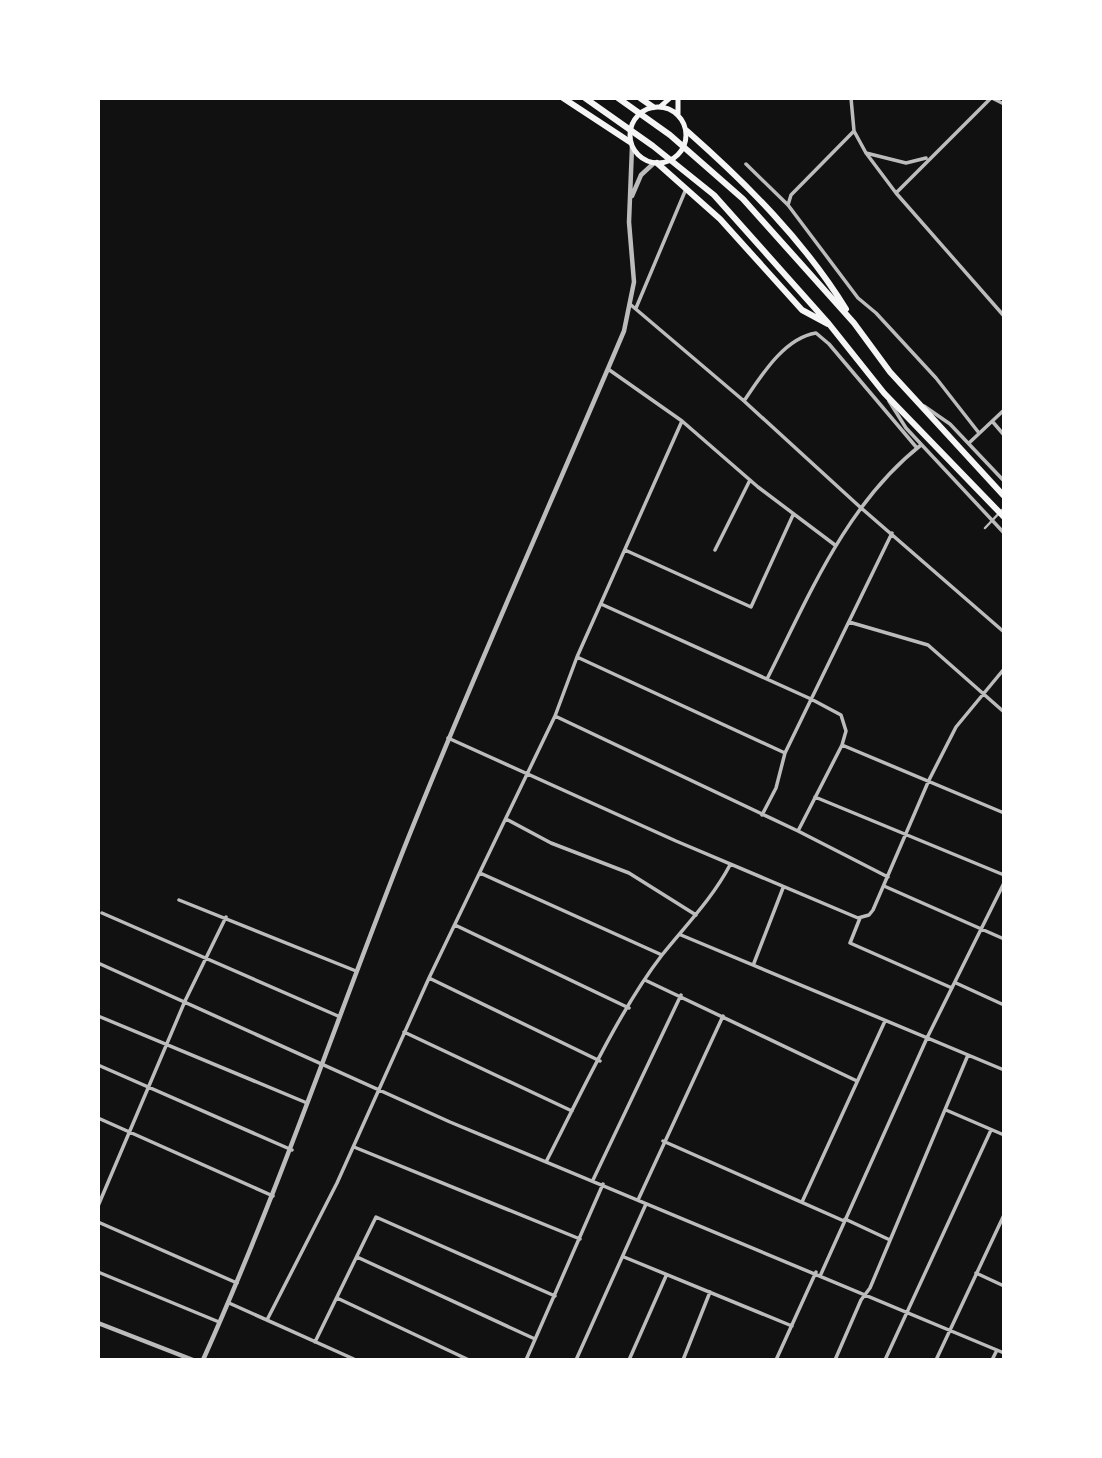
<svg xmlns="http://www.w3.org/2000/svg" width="1102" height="1458" font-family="'Archivo Narrow',sans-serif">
<rect width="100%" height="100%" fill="#111"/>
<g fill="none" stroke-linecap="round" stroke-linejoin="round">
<!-- pedestrian -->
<path stroke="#bcbcbc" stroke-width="2.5" d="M985,528l19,-20"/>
<!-- minor -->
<path stroke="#bcbcbc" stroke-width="3.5" d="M851,98l3,33 12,22 30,40 108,123
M992,98l12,6
M866,153l40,10 20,-5
M746,164l42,41 70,93 18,15 60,65 43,55
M896,193l95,-95
M788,205l3,-10 63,-64
M631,305l113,96 116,106 144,125
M636,308l50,-119
M608,369l74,52 76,66 77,58
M744,401c17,-25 40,-63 72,-68l13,11 88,104
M889,401l17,27 98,105
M924,406l26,18 54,57
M992,421l12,14
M969,443l35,-33
M625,550l126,57 42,-92
M715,550l35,-70
M601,604l210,95 30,16 5,16 -4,14 162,68
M849,622l79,23 76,67
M577,657l208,96
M767,679c42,-83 79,-175 154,-234
M555,716l243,115 44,-86
M448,738l228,103 182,77 11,-3 4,-5 56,-130 27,-53 48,-58
M815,797l189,78
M762,815l14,-27 9,-35 107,-220
M506,819l45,24 78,30 67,42
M798,831l90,46
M480,873l182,82
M884,886l120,53
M179,900l177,71
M102,913l236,103
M860,918l-10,25 102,45
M455,925l174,83
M681,935l323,135
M98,963l352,159 554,231
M754,963l29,-75
M429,978l171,83
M647,981l210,100
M956,983l48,22
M98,1016l209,87
M404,1032l168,79
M98,1065l194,85
M946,1110l58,25
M98,1118l175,78
M663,1141l181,80
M354,1147l226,92
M546,1162c33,-64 72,-150 116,-207 24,-30 50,-56 68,-90
M593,1180l88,-185
M638,1200l85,-184
M802,1202l83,-181
M98,1206l87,-205 41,-84
M845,1219l45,21
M98,1222l139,61
M357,1257l178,82
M624,1257l168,69
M98,1272l121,50
M976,1273l28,13
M821,1274l106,-236 77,-155
M337,1298l132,62
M229,1303l127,57
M267,1320l70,-137 92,-205 126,-262 22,-59 105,-236
M315,1342l61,-125 179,79
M526,1360l77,-176
M576,1360l70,-156
M629,1360l37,-84
M683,1360l27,-68
M776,1360l40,-88
M835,1360l26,-60 9,-12 98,-233
M885,1360l106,-230
M936,1360l68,-145
M992,1360l5,-10"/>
<!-- tertiary -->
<path stroke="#bcbcbc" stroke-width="4.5" d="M632,196l9,-21 13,-12
M98,1323l95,37
M203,1360c74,-165 132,-336 198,-504 70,-177 149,-350 223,-525l10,-49 -5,-60 3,-75"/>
<!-- secondary -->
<path stroke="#f5f5f5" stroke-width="5" d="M661,106l9,-8
M630 135a28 28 0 1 1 56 0a28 28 0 1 1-56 0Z
M678,114v-16"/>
<!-- trunk -->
<path stroke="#f5f5f5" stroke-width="6" d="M563,98l67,44
M585,98l68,48 61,49 115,129 55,69 120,124
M618,98l52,37 73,64 111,124 36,49 114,124
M640,98l13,9
M687,131c60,53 117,110 159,178
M657,163l63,56 82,91 26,14"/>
</g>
<!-- border -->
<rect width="1102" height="1458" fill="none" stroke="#ffffff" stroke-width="200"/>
</svg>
